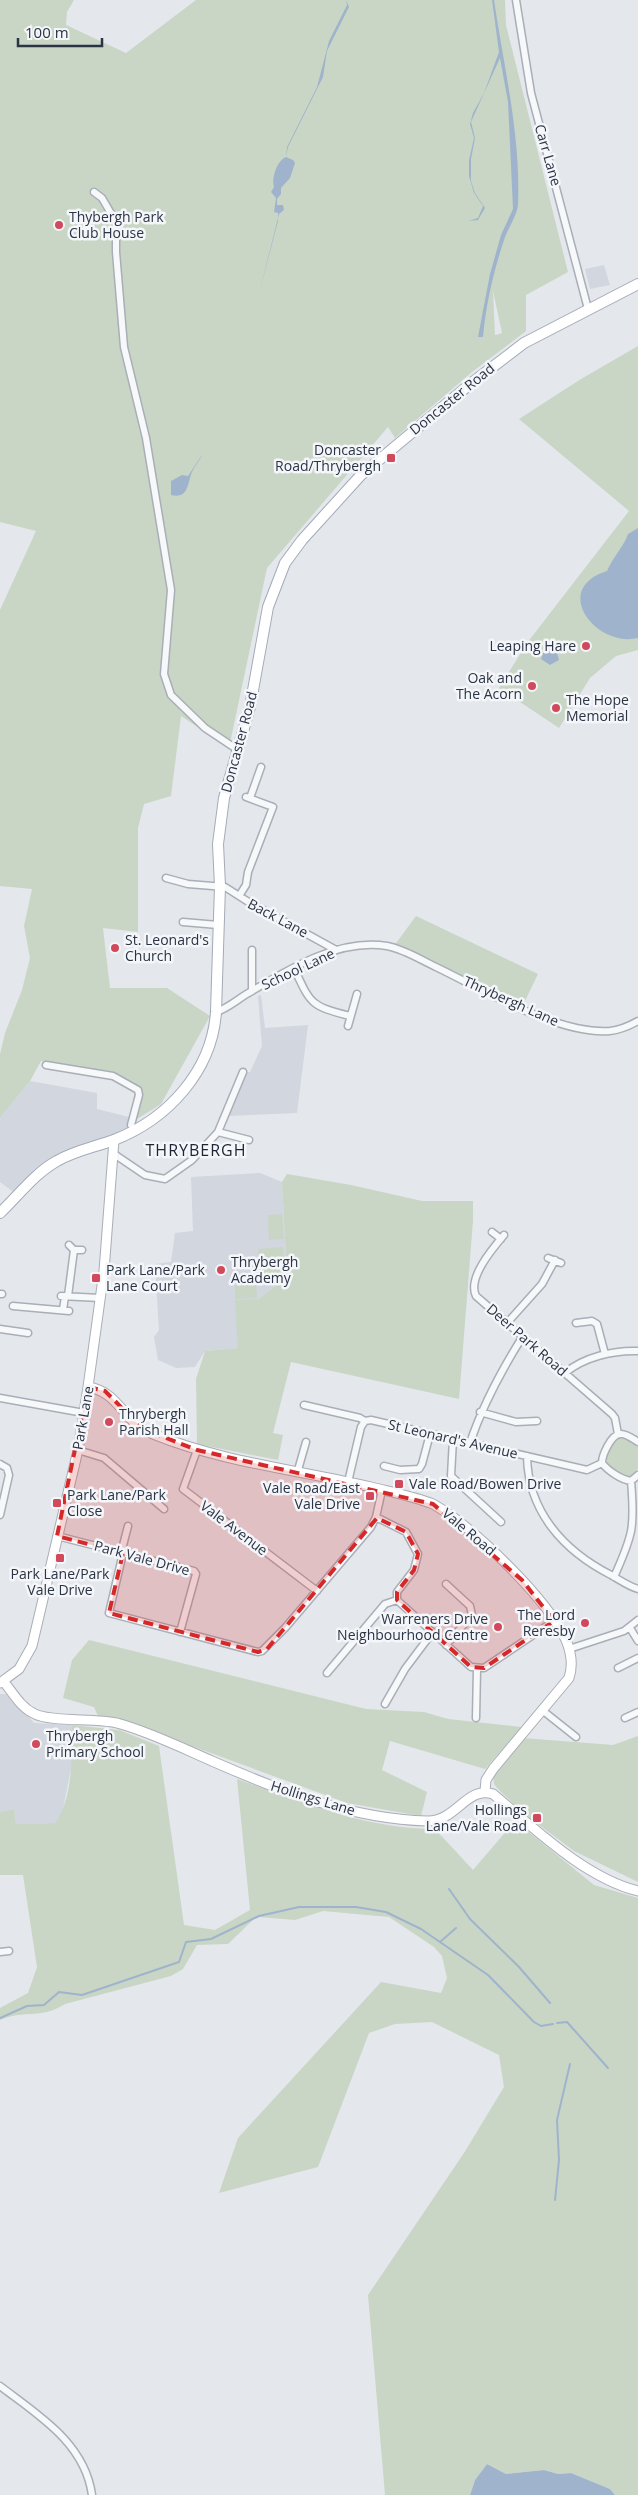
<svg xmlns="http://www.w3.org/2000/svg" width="638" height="2495" font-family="'Open Sans',sans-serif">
<rect width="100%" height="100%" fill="#e4e7ec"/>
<!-- built -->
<path fill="#d2d6de" d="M604,265l6,20 -20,4 -5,-20z
M261,995l4,33 43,-3 -11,88 -69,3 19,-44h3l12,-26 -4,-50z
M30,1081l67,12v16l40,10 -10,10 -19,9 -57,21 -35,35 -16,-12v-64z
M260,1173l22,9 5,95 -29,22 -20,49 -33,3 -10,16 -19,1 -18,-8 -4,-23 5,-7 -4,-66 16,-2 4,-29 18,-2 -2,-54z
M0,1694h6l9,8 19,21 38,2v38l-10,51 -7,9 -39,1 -2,-15 -14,3z"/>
<!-- green -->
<path fill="#c9d6c5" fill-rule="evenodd" d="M0,0h74l-7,12 -1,13 60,28 70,-53h309l1,25 62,247 -42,23v36l-54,41 -77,66 -7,-11 -121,141 -38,180 -48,-32 -10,80 -27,8 -6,24v104l-35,-4 7,60h57l43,28 -49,88 -24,15 5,-29 -23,-16 -78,-13 -11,20 -30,37v-64l5,-21 17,-43 8,-32 -6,-32 8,-37 -32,-3v-276l36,-79 -36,-9zM493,291l9,42 -6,2h-1z
M638,346v304l-22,6 -26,22 -31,50 -60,-40 28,-45 102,-132 -110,-92 62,-40z
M416,916l122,58 -15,31 -129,-59z
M287,1174l64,11 71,16h51v20l-14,178 -168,-37 -18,71 10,2 -5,25 -81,-16 -1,-65 9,-28 33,-3 -3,-48 23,-1 29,-22 -5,-95z
M282,1214l2,25 -15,1 -1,-25z
M283,1247l2,29 -25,2 -2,-29z
M256,1284l1,14 -22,1v-14z
M617,1438h6l15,8v22l-5,8 -5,1 -21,-12 -1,-9z
M89,1640l277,69 58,3 24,7 74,8 -37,42 -95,-28 -8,29 45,22 -6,24 -74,-13 -229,-84 -20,-3 -4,-9 -31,-9 9,-38z
M72,1725l47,5 40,16 25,179 31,5 35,-20 -13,-131c65,23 128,50 198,50l38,41 42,-49 79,64 44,13v597h-23l-5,-6 -39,-16 -13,1 -14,-4 -38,4 -19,-10 -12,16 -5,15h-85l-17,-200 96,-142 40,-66 -5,-32 -67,-33 -37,2 -26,9 -51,134 -99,26 19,-55 143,-156 60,11 6,-15 -5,-22 -8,-9 -45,-30 -66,-6 -28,9 -36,-3 -5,2 -26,25 -31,1 -14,24 -12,7 -106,28c-25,16 -39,5 -65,16v-12l28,-15 9,-26 -14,-92h-23v-63l14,-3 2,15 39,-1c18,-23 17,-69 17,-98z
M638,1736v146l-64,-31 -52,-39 -24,-23 -4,-5 -1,-10 30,-36 90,7z"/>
<!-- water -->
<path fill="#9fb4cc" d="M346,0l3,7 -22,44 -4,26 -35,70 -2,10 7,3 2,3 -5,15 -9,10v6l-4,5v6h6l1,5 -5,4 -20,80 19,-73v-8l-4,-1 2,-14 -5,-6 3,-5c-3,-8 3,-27 12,-30l1,-10 30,-60 12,-46 18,-36z
M492,0h2c10,68 27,136 24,205 -1,10 -9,22 -13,32 -11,33 -19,66 -22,100h-5l12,-63 11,-39 12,-26 -5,-107 -8,-44 -29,64 4,16 -4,21v22l4,12 10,15 -7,12 -10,1 10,-3 5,-12 -9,-13 -5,-17v-16l5,-22 -4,-14 3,-11 11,-20 15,-41z
M202,455c-2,5 -7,11 -10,17 -5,12 -3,27 -21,23v-14l11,-6 6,1z
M638,528v110c-42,10 -88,-49 -31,-67 6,-14 17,-25 21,-37z
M550,645h5l4,15 -9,5 -9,-6 4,-11z
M487,2464l19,10 38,-4 14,4 13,-1 39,16 5,6h-145l5,-15z"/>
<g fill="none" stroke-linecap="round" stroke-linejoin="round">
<!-- stream -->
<path stroke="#9fb4cc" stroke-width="2" d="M449,1889l21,30 49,48 31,36
M440,1942l16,-14
M0,2018l27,-12 17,-1 15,-13 23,3 97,-33 7,-20 25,-3 48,-23 40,-9h57l30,5 35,17 67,46 46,47 7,4 12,-2
M557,2023l10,-1 41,46
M555,2200l4,-40 -2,-40 13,-56"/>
<defs>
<path id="street" d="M516,0l15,93 57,216
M94,192l8,6 14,24v30l8,95 22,91 25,152 -7,84 7,21 34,33 33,22
M250,798l11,-31
M166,878l22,6 37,3 22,14 89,49
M239,896l7,-11 2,-13 25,-65 -27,-10
M183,922l35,3
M294,968c17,37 17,38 56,48
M252,991v-41
M216,1012c13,-4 24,-15 36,-21 39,-23 88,-53 135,-45 17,3 34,14 49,21 46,22 122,68 174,64 10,-1 19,-5 28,-10
M348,1026l9,-32
M46,1065l67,11 25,14 1,5 -8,30
M218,1132l25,-60
M114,1154l31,21 20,4 27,-19 26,-28 31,8
M492,1232l9,7
M504,1235c-11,13 -37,43 -28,61l136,118 3,4 3,16
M69,1245l5,5h8
M548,1258l13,5
M0,1294h2
M61,1296l39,2
M68,1296l6,-46
M13,1306l56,5
M63,1310l2,-14
M507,1323l35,-39 13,-24
M576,1323l16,-2 5,3 8,30
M0,1329l28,4
M565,1373c19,-16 49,-23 73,-22
M0,1398l84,15
M304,1405l56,13 5,3 6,-1 216,50 15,-7
M480,1412l36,10 21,-1
M453,1439l-2,37 50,46
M470,1443c13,-39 31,-72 53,-107
M78,1450l26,8 60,51
M197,1450l-14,39 134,102
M527,1456c1,56 37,95 84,119 9,5 17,11 27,14
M0,1464l7,4 2,7 -9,40
M384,1466l16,4 19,-1 3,-5 8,-30
M298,1470l8,-28
M631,1481l7,-6
M348,1482l13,-55 4,-6
M376,1517l30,15 12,22 -4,16 -17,22v8l74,67 13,1 70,-47
M57,1536l137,35 2,3 -16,58
M121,1553l7,-27
M123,1553l-14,60 149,39 4,-1 23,-23 86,-101 5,-10 6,-27
M614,1577c19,-42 21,-50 17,-96 -9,-1 -23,-10 -29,-18 0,-8 9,-28 18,-29 6,-1 13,5 18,8
M446,1584l24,22 2,9 -26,30
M630,1628l8,13
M569,1649l55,-18 14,-11
M618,1668l20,-10
M327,1673l58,-69 12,-4
M385,1704l20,-35 27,-36
M542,1710l34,27
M476,1718l1,-49
M625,1718l13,-6
M0,1952l9,-1
M0,2386c38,29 85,57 92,109"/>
<path id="secondary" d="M88,1387c32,5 34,35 65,47 69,28 145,36 218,53 20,5 42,9 62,17 40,23 114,94 133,136 5,12 7,26 3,38l-76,91 -7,11 -1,11
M4,1682c9,11 17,26 31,32 15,8 61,4 82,9 33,9 65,25 95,38 68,30 140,58 215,60 29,1 40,-36 66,-27 41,34 92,84 145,97
M0,1683l19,-14 13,-23 46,-196 10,-63 16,-116 10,-131"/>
<path id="primary" d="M0,1213c18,-17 35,-40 57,-52 17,-10 38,-14 57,-21 54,-21 98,-69 102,-128l4,-126 -2,-42 6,-46 26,-91 18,-100 17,-44 17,-23 59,-65 108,-90 55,-42 114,-59"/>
</defs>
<!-- street casing -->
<use href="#street" stroke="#a9aeb7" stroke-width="9"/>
<!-- secondary casing -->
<use href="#secondary" stroke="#a9aeb7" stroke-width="11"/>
<!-- primary casing -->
<use href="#primary" stroke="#a3abb8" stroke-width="12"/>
<!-- street -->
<use href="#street" stroke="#f7f8fa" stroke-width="6"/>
<!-- secondary -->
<use href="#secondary" stroke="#fff" stroke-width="9"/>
<!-- primary -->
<use href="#primary" stroke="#fff" stroke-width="10"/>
</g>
<!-- marked area -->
<path fill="#d62828" fill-opacity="0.2" stroke="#d62828" stroke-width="4" stroke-dasharray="10 6" stroke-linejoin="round" d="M88,1387l17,4 38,38 54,21 236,54 89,76 32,41 -70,47 -13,-1 -74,-67v-8l17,-22 4,-16 -12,-22 -29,-14 -110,131 -9,3 -149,-39 14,-60 -66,-17z"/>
<!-- markers -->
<g fill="#d1495b" stroke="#f4f6f9" stroke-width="2">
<circle cx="59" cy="225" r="5"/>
<rect x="386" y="453" width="10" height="10" rx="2.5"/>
<circle cx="586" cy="646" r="5"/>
<circle cx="532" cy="686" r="5"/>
<circle cx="556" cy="708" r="5"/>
<circle cx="115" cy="948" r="5"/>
<circle cx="221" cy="1270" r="5"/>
<rect x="91" y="1273" width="10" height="10" rx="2.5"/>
<circle cx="109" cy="1422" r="5"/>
<rect x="394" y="1479" width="10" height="10" rx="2.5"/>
<rect x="365" y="1491" width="10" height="10" rx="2.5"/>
<rect x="52" y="1498" width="10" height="10" rx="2.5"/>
<rect x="55" y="1553" width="10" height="10" rx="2.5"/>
<circle cx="585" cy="1623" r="5"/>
<circle cx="498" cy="1627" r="5"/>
<circle cx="36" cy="1744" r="5"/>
<rect x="532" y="1813" width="10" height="10" rx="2.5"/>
</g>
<g text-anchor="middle" stroke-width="5" stroke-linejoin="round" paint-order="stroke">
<!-- street labels -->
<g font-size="14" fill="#2b3445" stroke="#f4f6f9">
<text transform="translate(548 155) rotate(74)" y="5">Carr Lane</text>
<text transform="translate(452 399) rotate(-39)" y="5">Doncaster Road</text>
<text transform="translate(239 742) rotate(-75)" y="5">Doncaster Road</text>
<text transform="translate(278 918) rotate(28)" y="5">Back Lane</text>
<text transform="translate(298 969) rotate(-25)" y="5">School Lane</text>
<text transform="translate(511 1001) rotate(24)" y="5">Thrybergh Lane</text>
<text transform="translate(527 1340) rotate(41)" y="5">Deer Park Road</text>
<text transform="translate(83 1418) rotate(-80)" y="5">Park Lane</text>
<text transform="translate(453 1439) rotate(13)" y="5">St Leonard's Avenue</text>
<text transform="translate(234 1528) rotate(37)" y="5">Vale Avenue</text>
<text transform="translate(469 1532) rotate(40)" y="5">Vale Road</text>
<text transform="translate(142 1558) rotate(15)" y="5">Park Vale Drive</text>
<text transform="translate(313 1798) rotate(17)" y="5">Hollings Lane</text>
</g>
<!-- poi labels -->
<g font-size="14" fill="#2b3445" stroke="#f4f6f9" text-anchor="start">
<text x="69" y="222">Thybergh Park<tspan x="69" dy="16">Club House</tspan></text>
<text x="381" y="455" text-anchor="end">Doncaster<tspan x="381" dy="16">Road/Thrybergh</tspan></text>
<text x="576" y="651" text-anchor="end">Leaping Hare</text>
<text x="522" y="683" text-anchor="end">Oak and<tspan x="522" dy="16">The Acorn</tspan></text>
<text x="566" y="705">The Hope<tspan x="566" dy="16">Memorial</tspan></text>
<text x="125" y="945">St. Leonard's<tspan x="125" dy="16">Church</tspan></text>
<text x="231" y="1267">Thrybergh<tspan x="231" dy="16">Academy</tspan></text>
<text x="106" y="1275">Park Lane/Park<tspan x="106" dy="16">Lane Court</tspan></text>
<text x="119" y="1419">Thrybergh<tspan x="119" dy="16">Parish Hall</tspan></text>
<text x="409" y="1489">Vale Road/Bowen Drive</text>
<text x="360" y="1493" text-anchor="end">Vale Road/East<tspan x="360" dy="16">Vale Drive</tspan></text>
<text x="67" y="1500">Park Lane/Park<tspan x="67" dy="16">Close</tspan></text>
<text x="60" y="1579" text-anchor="middle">Park Lane/Park<tspan x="60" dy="16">Vale Drive</tspan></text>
<text x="575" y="1620" text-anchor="end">The Lord<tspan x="575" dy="16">Reresby</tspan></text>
<text x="488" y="1624" text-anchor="end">Warreners Drive<tspan x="488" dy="16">Neighbourhood Centre</tspan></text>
<text x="46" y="1741">Thrybergh<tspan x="46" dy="16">Primary School</tspan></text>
<text x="527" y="1815" text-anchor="end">Hollings<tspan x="527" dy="16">Lane/Vale Road</tspan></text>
</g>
<!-- quarter labels -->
<g font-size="16" letter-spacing="1" fill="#1d2536" stroke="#f4f6f9">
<text x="196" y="1156">THRYBERGH</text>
</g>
</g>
<!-- scale -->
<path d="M18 38v8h84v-8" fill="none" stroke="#2b3445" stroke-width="2.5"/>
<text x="25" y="38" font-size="15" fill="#2b3445" stroke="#f4f6f9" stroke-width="4" paint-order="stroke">100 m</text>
</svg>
